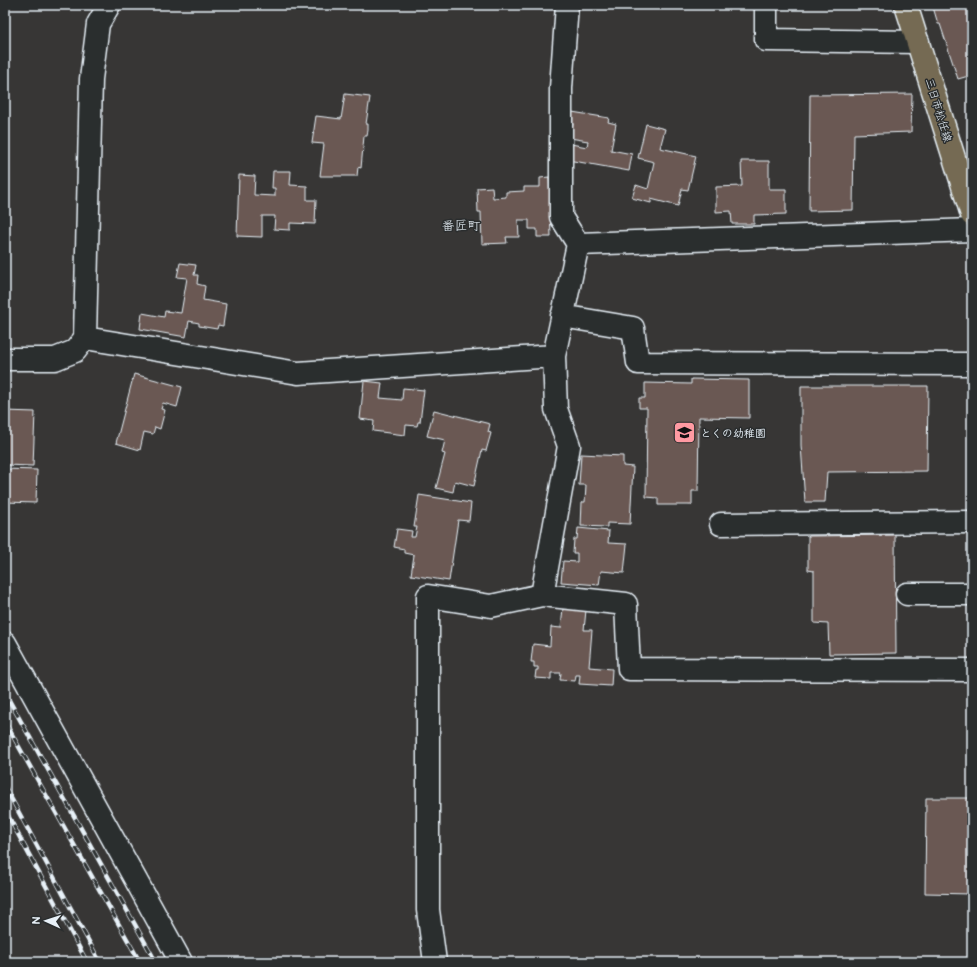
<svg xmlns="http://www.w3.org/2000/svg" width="977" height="967" font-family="'Balsamiq Sans','Klee One',sans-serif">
<rect width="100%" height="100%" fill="#373635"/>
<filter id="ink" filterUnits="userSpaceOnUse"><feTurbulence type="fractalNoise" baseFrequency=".025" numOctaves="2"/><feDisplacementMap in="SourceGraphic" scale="8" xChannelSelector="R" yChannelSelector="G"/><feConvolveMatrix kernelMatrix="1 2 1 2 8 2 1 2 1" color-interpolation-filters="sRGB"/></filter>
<g filter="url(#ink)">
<!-- building -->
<path fill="#6a5952" stroke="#e8f1f8" d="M939,5h33v36l-2,1 2,7v26l-14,4 -18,-55h-2l-5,-17z
M345,94l25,3 -4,27h2v6l-1,6h-3l-3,32 -3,-1 -1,9h-37l4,-32 -12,-1 4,-27 25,3z
M912,94l-1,38 -57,2 -1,76 -44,1 1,-116z
M572,112l37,6 -1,4 8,2 -5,26 21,4 -3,17 -61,-11 3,-16 16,3 1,-6 -18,-3 3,-14 -3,-1z
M646,124l19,5 -5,19 36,8 -8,34 -6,-1 -4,17 -27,-7v4l-19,-5 4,-13 12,4 6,-27 -16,-4z
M741,161h28v28h17v25l-32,1v9h-22l-1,-13 -15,1v-25l26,-1z
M273,171h18l-1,14 17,1v14h9l-1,24 -25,-1v7l-16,-1 1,-13h-13v21l-25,-1 2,-61 16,1 -1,19 21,1v-8h-3z
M549,177l2,60h-14v-8h-8v-9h-11l1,17h-13l1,6 -25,1 -1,-32h-3l-1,-24 15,-1 1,11 13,-1v-5l18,-1v-4h16v-9z
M180,263l16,2 -2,10h4l-1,9 8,2 -2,14 23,4 -3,22 -5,-1 -1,4 -18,-3v-3l-10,-2 -3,16 -46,-8 2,-16 22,4 1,-6 16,2 6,-35 -10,-1z
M134,374l48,13 -5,20 -14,-4 -2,6 4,1 -5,19 -5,-2 -2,7 -9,-2 -4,18 -24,-7z
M691,379l58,1v38l-50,-1 -1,74h-6v14h-34v-7l-12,-1 1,-89h-8v-10h6v-15l46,1z
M364,381l18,2 -2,15 22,2 1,-12 21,2 -4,32h-2l-1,4 -11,-1 -1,10 -32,-4 1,-10 -14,-2z
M801,386h127l-1,85 -100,1 -2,30h-20l-4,-57z
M434,410l56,14 -2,8 3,1 -5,18 -4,-1 -8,36 -19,-5 -2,11 -17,-4 9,-34 -3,-1 3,-13 -18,-4z
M5,411l30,1 -2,54 -28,-1z
M581,454l42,2v10l10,1 -3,57 -23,-1v4l-26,-1 1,-24h3l1,-17h-7z
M5,469l32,1 -1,33 -31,-1z
M419,495l52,8 -2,18 -11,-1 -9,61 -38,-6 3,-20 -10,-2v-4l-10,-2 3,-18 15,2 -1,6h4l2,-10h-3z
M578,528l31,3 -1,12 19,1 -3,29 -23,-2 -2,14 -38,-3 2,-21 14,1v-9h-4l1,-14h3z
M895,535l1,118 -67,1 -1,-30 -14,-1v-52l-6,-1v-34z
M563,608l23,2 -2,20h8l-3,37 23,2 -1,17 -32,-2 1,-9h-4l-1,6 -15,-1 1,-7h-10v6l-16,-1 1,-8h2v-3h-4v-5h-3l2,-18 17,2 1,-19 10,1z
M926,798h46v96l-47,-1z"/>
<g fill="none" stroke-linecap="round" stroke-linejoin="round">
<defs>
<path id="minor" d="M567,5l-6,83v129l17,27
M766,5v35l152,2
M562,316l71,12 5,35 334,1
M85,338l213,35 256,-17
M5,359h50l20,-8 10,-13 6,-259 7,-55 11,-19
M721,524l251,-2
M907,594h65
M542,595l84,9 3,65 343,1
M5,643l176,319
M435,962l-7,-52v-314l63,10 51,-11 27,-149 -13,-37 -2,-53 24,-112 394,-14"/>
<path id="major" d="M906,5l66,210"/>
</defs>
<!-- minor casing -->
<use href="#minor" stroke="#e8f1f8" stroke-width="25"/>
<!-- major casing -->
<use href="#major" stroke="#e8f1f8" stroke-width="25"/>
<!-- minor -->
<use href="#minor" stroke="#2a2d2e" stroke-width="22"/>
<!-- major -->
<use href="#major" stroke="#746b52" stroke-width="22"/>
<defs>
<path id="rail" d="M5,693l151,269
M5,722l135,240
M5,787l95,175
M5,810l82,152"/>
</defs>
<!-- rail casing -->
<use href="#rail" stroke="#e8f1f8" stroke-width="4.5"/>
<!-- rail -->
<use href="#rail" stroke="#2a2d2e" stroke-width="3" stroke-dasharray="9" stroke-linecap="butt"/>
</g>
</g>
<!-- icons -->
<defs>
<symbol id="school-square" viewBox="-11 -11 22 22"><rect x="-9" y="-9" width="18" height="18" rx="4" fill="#ff9aa2" stroke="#2a2d2e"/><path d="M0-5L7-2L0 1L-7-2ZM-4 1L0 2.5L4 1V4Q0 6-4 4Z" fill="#111"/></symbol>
</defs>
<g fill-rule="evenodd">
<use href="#school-square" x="672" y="420" width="25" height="25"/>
</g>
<g text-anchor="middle" stroke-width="3" stroke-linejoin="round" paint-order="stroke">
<!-- street labels -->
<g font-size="11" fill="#e8f1f8" stroke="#2a2d2e">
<text transform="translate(939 110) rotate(73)" y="4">三日市松任線</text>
</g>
<!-- poi labels -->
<g font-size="11" font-weight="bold" fill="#e8f1f8" stroke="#2a2d2e" text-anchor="start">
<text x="700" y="437">とくの幼稚園</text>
</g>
<!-- quarter labels -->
<g font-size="13" fill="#e8f1f8" stroke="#2a2d2e">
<text x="461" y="230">番匠町</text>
</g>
</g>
<!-- margin -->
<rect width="977" height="967" fill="none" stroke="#2a2d2e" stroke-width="20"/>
<rect x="10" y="10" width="957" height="947" fill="none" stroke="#e8f1f8" stroke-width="1.5" filter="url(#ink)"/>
<!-- north arrow -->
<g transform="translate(46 921) rotate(273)" stroke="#2a2d2e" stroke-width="3" paint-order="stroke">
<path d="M0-3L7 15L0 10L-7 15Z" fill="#e8f1f8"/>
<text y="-6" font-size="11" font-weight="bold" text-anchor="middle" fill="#e8f1f8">N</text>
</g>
</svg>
